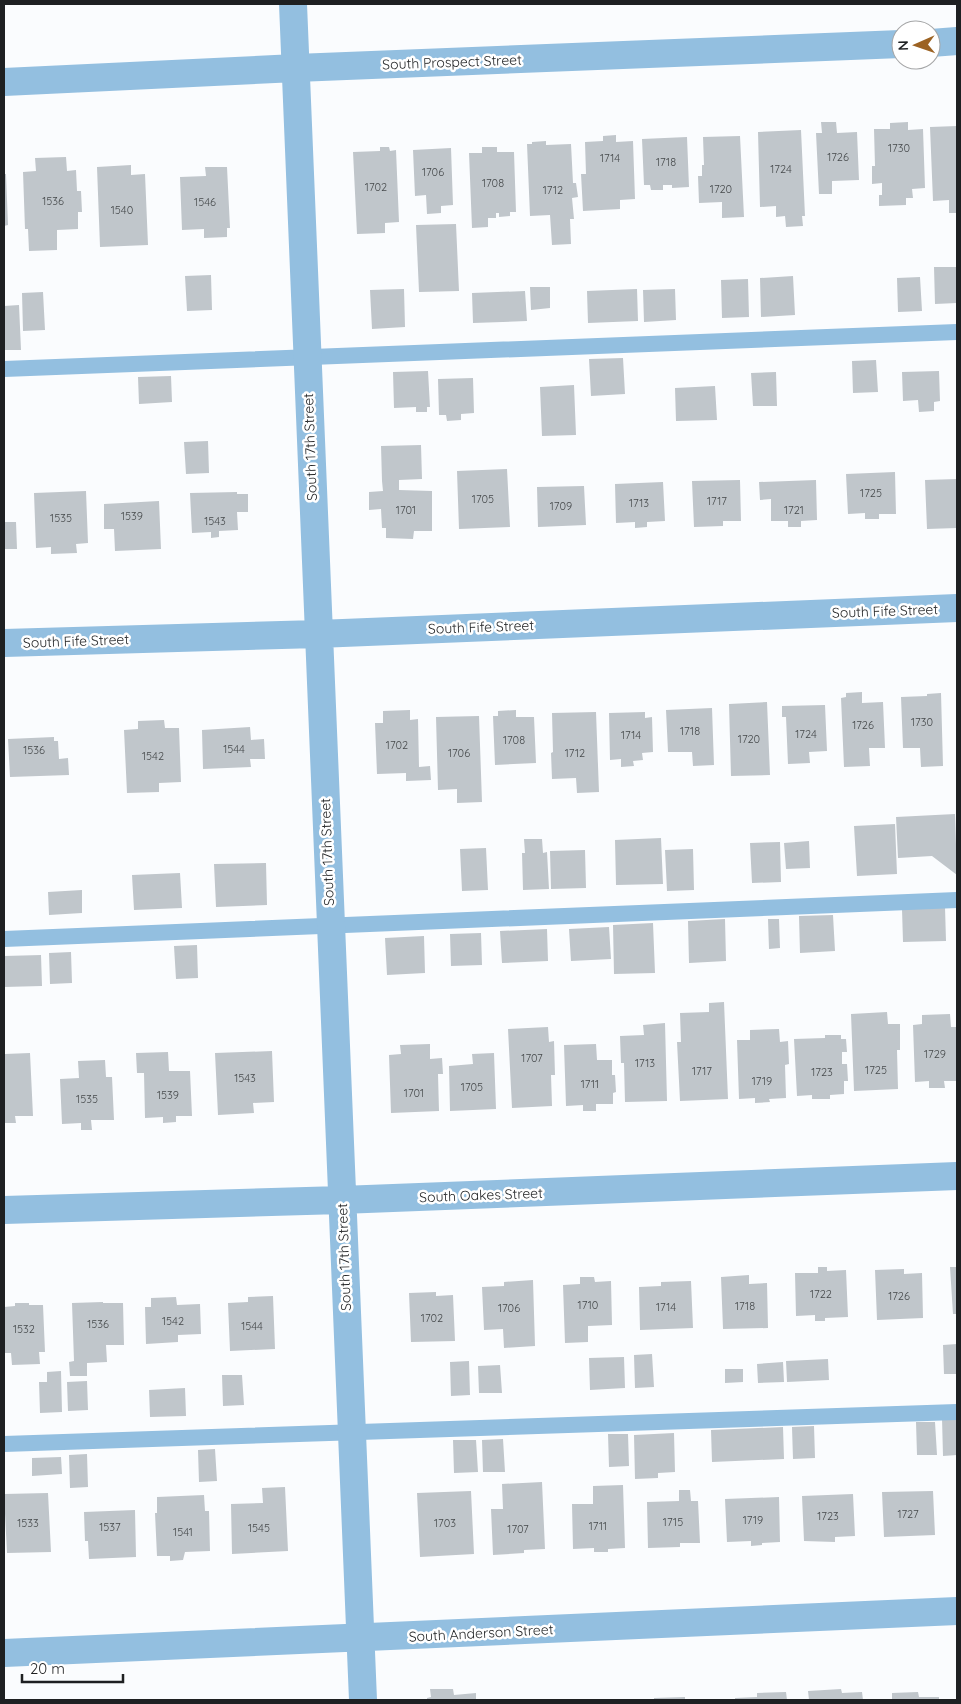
<svg xmlns="http://www.w3.org/2000/svg" width="961" height="1704" font-family="Quicksand,sans-serif">
<rect width="100%" height="100%" fill="#fafcfe"/>
<!-- building -->
<path fill="#c0c6cb" d="M821,122h15l1,11 20,-1 2,48 -27,1v13h-13l-3,-61h6z
M908,122v8l15,-1 2,59 -13,1 1,9h-7v7l-27,1v-11h3v-12l-10,1v-18h3l-1,-37h16v-6z
M957,126v87h-8v-13l-16,1 -3,-74z
M801,130l4,86h-3l1,10 -17,1 -1,-11 -9,1v-11l-16,1 -2,-75z
M616,135v7l17,-1 2,58 -15,1v9l-37,2 -2,-37h5l-1,-32 18,-1v-5z
M740,136l4,81 -22,1v-16l-23,1 -1,-27h4v-11h2l-1,-28z
M687,137l2,50 -17,1v-3h-9v5h-12l-1,-5h-6l-2,-46z
M546,141v4l25,-1 2,39h3l2,14 -6,1 2,21h-4l1,25 -19,1 -2,-30 -20,1 -3,-72h5v-2z
M380,147h9l1,4 6,-1 3,72 -14,1v10l-28,1 -4,-82 27,-1z
M482,147h15v5h17l2,60h-6v4l-11,1v-4h-3v5h-8v9l-16,1 -3,-75h13z
M451,148l2,57 -12,1v7l-14,1 -1,-19 -11,1 -2,-46z
M66,157l1,14 9,-1 1,21h4l1,21h-4v17l-21,1v20l-28,1 -1,-22h-3l-2,-57 13,-1 -1,-13z
M131,165v10l14,-1 3,71 -48,2 -3,-80z
M205,167h22l3,61h-3v9l-23,1v-9l-22,1 -2,-53 26,-1z
M4,174h2l2,51 -4,1z
M456,224l3,67 -40,1 -3,-67z
M934,267h23v36l-22,1z
M211,275l1,35 -25,1 -2,-35z
M793,276l2,39 -34,2 -1,-39z
M920,277l2,34 -24,1 -1,-34z
M748,279l1,38 -27,1 -1,-38z
M530,287h20v21l-19,2z
M404,289l1,38 -33,2 -2,-39z
M637,289l1,32 -50,2 -1,-32z
M675,289l1,31 -32,2 -1,-32z
M525,291l2,30 -54,2 -1,-30z
M43,292l2,38 -22,1 -1,-38z
M19,305l2,45h-17v-44z
M623,358l2,36 -34,2 -2,-37z
M876,360l2,32 -25,1 -1,-32z
M428,371l2,36h-3v5h-11v-5l-22,1 -1,-36z
M939,371l1,30 -6,1v9l-15,1 -1,-12 -15,1 -1,-29z
M776,372l1,34h-24l-2,-33z
M171,376l1,26 -33,2 -1,-27z
M473,378l1,35 -13,1v6l-14,1 -1,-6h-7l-1,-36z
M574,385l2,50 -34,1 -2,-49z
M715,386l2,34 -41,1 -1,-33z
M208,441l1,32 -23,1 -2,-32z
M421,445l1,34 -23,1v10l33,1v40h-18l-1,8 -27,-1v-10h-4l-1,-19 -12,1v-18l14,-1 -1,-10h7h-7l-1,-35z
M507,469l3,58 -51,2 -2,-58z
M895,472l1,42h-17v5h-14v-6l-17,1 -2,-40z
M957,479v49l-30,1 -2,-49z
M740,480l1,41h-18v5l-29,1 -2,-46z
M816,480l1,40 -16,1v6h-13v-6h-17v-22l-11,1 -1,-18z
M663,482l2,39 -18,1v5l-12,1v-6l-19,1 -1,-39z
M584,486l2,39 -48,2 -1,-40z
M86,491l2,52 -12,1 1,9 -26,1v-7l-15,1 -2,-55z
M237,492v2h11v18h-11l1,18 -19,1v6l-8,1v-6l-19,1 -2,-40z
M159,501l2,48 -46,2 -1,-22h-10v-25z
M4,522h12l1,27h-13z
M862,692v11l21,-1 2,46h-16l1,18 -26,1 -3,-69 5,-1v-4z
M941,693l2,73 -22,1 -1,-19h-17l-2,-51 26,-1v-2z
M767,702l3,73 -39,1 -2,-72z
M825,705l2,46 -18,1 1,11 -22,1 -2,-47h-4v-11z
M712,708l2,57 -21,1 -1,-14h-24l-2,-42z
M410,710v10l8,-1 1,48 11,-1 1,14 -25,1v-8l-29,1 -2,-51h8v-12z
M516,710v7h18l2,46 -41,2 -2,-49h5v-5z
M596,712l3,80 -22,1 -1,-15 -24,1 -1,-26 2,-1 -1,-39z
M645,712v6l7,-1 1,35 -11,1 1,7 -10,1 1,5 -13,1v-8l-11,1 -1,-47z
M479,716l3,86 -25,1v-14l-19,1 -2,-73z
M164,720l1,8h14l2,54 -22,1v9l-32,1 -3,-63 14,-1v-8z
M250,727l1,13 13,-1 1,20h-15l1,8 -48,2 -1,-39z
M54,737v4h4l1,18 9,-1 1,17 -59,2 -2,-38z
M955,814l2,61 -25,-19 -34,2 -2,-41z
M895,824l2,50 -40,2 -3,-50z
M661,838l2,46 -47,1 -1,-45z
M524,839h18l1,14 4,-1 2,37 -26,1 -1,-37h3z
M809,841l1,27 -24,1 -2,-26z
M780,842l1,40 -29,1 -2,-40z
M486,848l2,42 -26,1 -2,-42z
M693,849l1,41 -27,1 -2,-41z
M585,850l1,38 -35,1 -1,-38z
M266,863l1,42 -51,2 -2,-43z
M180,873l2,35 -48,2 -2,-35z
M82,890v23l-33,2 -1,-23z
M945,907l1,34 -43,1 -1,-33z
M833,915l2,36 -35,2 -1,-37z
M725,919l1,42 -37,2 -1,-42z
M768,919h11l1,29 -11,1z
M653,923l2,50 -41,1 -1,-49z
M609,927l2,32 -40,2 -2,-32z
M547,929l1,32 -46,2 -2,-32z
M481,933l1,32 -31,1 -1,-32z
M424,936l1,37 -38,2 -2,-37z
M197,945l1,33 -22,1 -2,-33z
M71,952l1,31 -22,1 -1,-31z
M41,955l1,31 -38,1v-31z
M724,1002l4,97 -48,2 -3,-59h4l-1,-29 29,-1v-9z
M887,1012l1,12h12v26h-3l1,39 -44,2 -3,-77z
M950,1014l1,13h6v54h-13l1,7h-16v-7l-14,1 -2,-57 9,-1v-9z
M665,1023l2,78 -42,1 -1,-39h-3l-1,-27 24,-1 -1,-10z
M548,1027l1,15 5,-1 1,34h-4l1,31 -40,2 -4,-79z
M779,1029l1,13 8,-1 1,23 -4,1 1,33 -17,1 1,3 -15,1v-5l-16,1 -2,-59h13v-10z
M825,1035h16v4h5l1,13h-5v12h5l1,17h-4v13l-14,1v4h-18v-4l-15,1 -3,-57 31,-1z
M430,1044v15l12,-1 1,16h-5l1,37 -48,2 -2,-58 12,-1 -1,-9z
M596,1044l1,16h15v15h3l1,17 -3,1v11h-17v7h-13v-6l-17,1 -2,-61z
M272,1051l2,51 -21,1 1,10 -36,2 -3,-62z
M168,1052l1,19h21l2,45h-16v6l-13,1v-6l-18,1 -1,-45h-7l-1,-20z
M30,1053l3,63h-18l1,7h-12l1,-69z
M494,1053l2,56 -46,2 -1,-45 24,-2 -1,-10z
M105,1060l1,17h6l2,43h-23l1,10h-11v-7l-19,1 -2,-45 19,-1 -1,-17z
M818,1267h9v4l19,-1 2,47 -23,1v3h-10v-6l-19,1 -1,-43h23z
M950,1267h7v47h-4z
M904,1269v5l18,-1 1,45 -46,2 -2,-50z
M749,1275v9l18,-1 1,45 -45,1 -2,-52z
M580,1277h14l1,5 16,-1 1,44 -24,1v16l-23,1 -2,-58 17,-1z
M533,1280l2,66 -31,2 -1,-19 -19,1 -2,-43 22,-1v-4z
M691,1281l2,47 -53,2 -1,-43 22,-1v-4z
M436,1292v4l17,-1 2,46 -44,1 -2,-49z
M273,1296l2,53 -45,2 -2,-48 20,-1v-5z
M176,1297l1,8 23,-1 1,30 -23,1v7l-32,2 -1,-37h6v-9z
M103,1302v1h20l1,42h-18l1,17 -20,1v13h-17l-1,-14 5,-1 -2,-58z
M15,1303h14v2h14l2,47h-6l1,12 -28,1 -1,-12h-7v-46l11,-1z
M957,1344v30h-13l-1,-29z
M652,1354l2,33 -19,1 -1,-33z
M624,1357l1,31 -35,2 -1,-32z
M828,1359l1,21 -42,2 -1,-21z
M469,1361l1,34 -19,1 -1,-34z
M783,1362l1,20 -26,1 -1,-19z
M500,1365l2,28h-23l-1,-27z
M725,1369h18v13l-18,1z
M61,1371l1,41 -22,1 -1,-31h8v-10z
M222,1375h20l2,30 -21,1z
M87,1381l1,29 -20,1 -1,-29z
M185,1388l1,28 -36,1 -1,-27z
M957,1417v38l-14,1 -1,-38z
M916,1422h19l2,33h-20z
M814,1426l1,32 -22,1 -1,-32z
M783,1427l1,32 -72,3 -1,-32z
M674,1433l1,39 -17,1v5l-23,1 -1,-44z
M608,1434h20l1,32 -20,1z
M503,1439l2,33h-22l-1,-32z
M453,1440h23l2,32 -24,1z
M215,1449l2,32 -18,1 -1,-32z
M87,1454l1,33 -18,1 -1,-33z
M61,1457l1,17 -30,2v-18z
M542,1482l3,67 -21,1v3l-31,2 -2,-46h12l-1,-25z
M623,1485l2,63 -17,1v3h-14v-4l-21,1 -1,-45h21v-18z
M285,1487l3,64 -56,3 -1,-50 32,-1 -1,-15z
M679,1490h11l1,11h7l2,42h-20v4l-32,1 -1,-46 32,-1z
M471,1491l3,63 -54,3 -3,-64z
M933,1491l2,44 -51,2 -2,-45z
M48,1493l3,59 -44,1 -3,-59z
M853,1494l2,42 -20,1v5l-31,-1 -2,-45z
M204,1495l1,16h4l1,40 -25,1 -2,8 -13,1v-5h-13l-2,-43h2v-16z
M779,1497l1,45 -18,1v2l-11,1v-5l-24,1 -2,-43z
M135,1510l1,47 -47,2 -1,-18h-3l-1,-29z
M430,1689h23l1,6 22,-2v7h-49v-2l4,-1z
M841,1689l1,4 20,-1 1,8h-54l-1,-9z
M786,1692l1,8h-52v-2l22,-1v-4z
M918,1692l1,5h20v3h-47v-7z
M685,1697v3h-31v-2z"/>
<g fill="none" stroke-linecap="round" stroke-linejoin="round">
<!-- lane -->
<path stroke="#93bfe0" stroke-width="16" d="M4,369l953,-37
M4,939l953,-39
M4,1444l953,-32"/>
<!-- street -->
<path stroke="#93bfe0" stroke-width="28" d="M293,4l70,1696
M931,43l26,-2
M4,82l292,-14 605,-24
M4,643l314,-9 639,-26
M4,1210l337,-10 616,-24
M4,1653l953,-42"/>
</g>
<g text-anchor="middle" stroke-width="5" stroke-linejoin="round" paint-order="stroke">
<!-- number labels -->
<g font-size="11" fill="#464a4c">
<text x="899" y="152">1730</text>
<text x="838" y="161">1726</text>
<text x="610" y="162">1714</text>
<text x="666" y="166">1718</text>
<text x="781" y="173">1724</text>
<text x="433" y="176">1706</text>
<text x="493" y="187">1708</text>
<text x="376" y="191">1702</text>
<text x="721" y="193">1720</text>
<text x="553" y="194">1712</text>
<text x="53" y="205">1536</text>
<text x="205" y="206">1546</text>
<text x="122" y="214">1540</text>
<text x="871" y="497">1725</text>
<text x="483" y="503">1705</text>
<text x="717" y="505">1717</text>
<text x="639" y="507">1713</text>
<text x="561" y="510">1709</text>
<text x="406" y="514">1701</text>
<text x="794" y="514">1721</text>
<text x="132" y="520">1539</text>
<text x="61" y="522">1535</text>
<text x="215" y="525">1543</text>
<text x="922" y="726">1730</text>
<text x="863" y="729">1726</text>
<text x="690" y="735">1718</text>
<text x="806" y="738">1724</text>
<text x="631" y="739">1714</text>
<text x="749" y="743">1720</text>
<text x="514" y="744">1708</text>
<text x="397" y="749">1702</text>
<text x="234" y="753">1544</text>
<text x="34" y="754">1536</text>
<text x="459" y="757">1706</text>
<text x="575" y="757">1712</text>
<text x="153" y="760">1542</text>
<text x="935" y="1058">1729</text>
<text x="532" y="1062">1707</text>
<text x="645" y="1067">1713</text>
<text x="876" y="1074">1725</text>
<text x="702" y="1075">1717</text>
<text x="822" y="1076">1723</text>
<text x="245" y="1082">1543</text>
<text x="762" y="1085">1719</text>
<text x="590" y="1088">1711</text>
<text x="472" y="1091">1705</text>
<text x="414" y="1097">1701</text>
<text x="168" y="1099">1539</text>
<text x="87" y="1103">1535</text>
<text x="821" y="1298">1722</text>
<text x="899" y="1300">1726</text>
<text x="588" y="1309">1710</text>
<text x="745" y="1310">1718</text>
<text x="666" y="1311">1714</text>
<text x="509" y="1312">1706</text>
<text x="432" y="1322">1702</text>
<text x="173" y="1325">1542</text>
<text x="98" y="1328">1536</text>
<text x="252" y="1330">1544</text>
<text x="24" y="1333">1532</text>
<text x="908" y="1518">1727</text>
<text x="828" y="1520">1723</text>
<text x="753" y="1524">1719</text>
<text x="673" y="1526">1715</text>
<text x="28" y="1527">1533</text>
<text x="445" y="1527">1703</text>
<text x="598" y="1530">1711</text>
<text x="110" y="1531">1537</text>
<text x="259" y="1532">1545</text>
<text x="518" y="1533">1707</text>
<text x="183" y="1536">1541</text>
</g>
<!-- street labels -->
<g font-size="14" fill="#1e2022" stroke="#fff">
<text transform="translate(452 62) rotate(-2)" y="5">South Prospect Street</text>
<text transform="translate(310 447) rotate(-92)" y="5">South 17th Street</text>
<text transform="translate(885 611) rotate(-2)" y="5">South Fife Street</text>
<text transform="translate(481 627) rotate(-2)" y="5">South Fife Street</text>
<text transform="translate(76 641) rotate(-2)" y="5">South Fife Street</text>
<text transform="translate(327 852) rotate(-92)" y="5">South 17th Street</text>
<text transform="translate(481 1195) rotate(-2)" y="5">South Oakes Street</text>
<text transform="translate(344 1257) rotate(-92)" y="5">South 17th Street</text>
<text transform="translate(481 1633) rotate(-3)" y="5">South Anderson Street</text>
</g>
</g>
<!-- border -->
<rect width="961" height="1704" fill="none" stroke="#1e2022" stroke-width="10"/>
<!-- north arrow -->
<g transform="translate(916 45) rotate(268)"><circle r="24" fill="#ffffff" stroke="#a5a6a7"/>
<path d="M0-4L9 19L0 12L-9 19Z" fill="#9c6222"/>
<text y="-8" font-size="14" font-weight="bold" text-anchor="middle" fill="#1e2022">N</text>
</g>
<!-- scale -->
<path d="M22 1674v8h101v-8" fill="none" stroke="#1e2022" stroke-width="2.5"/>
<text x="30" y="1674" font-size="15" fill="#1e2022" stroke="#ffffff" stroke-width="4" paint-order="stroke">20 m</text>
</svg>
